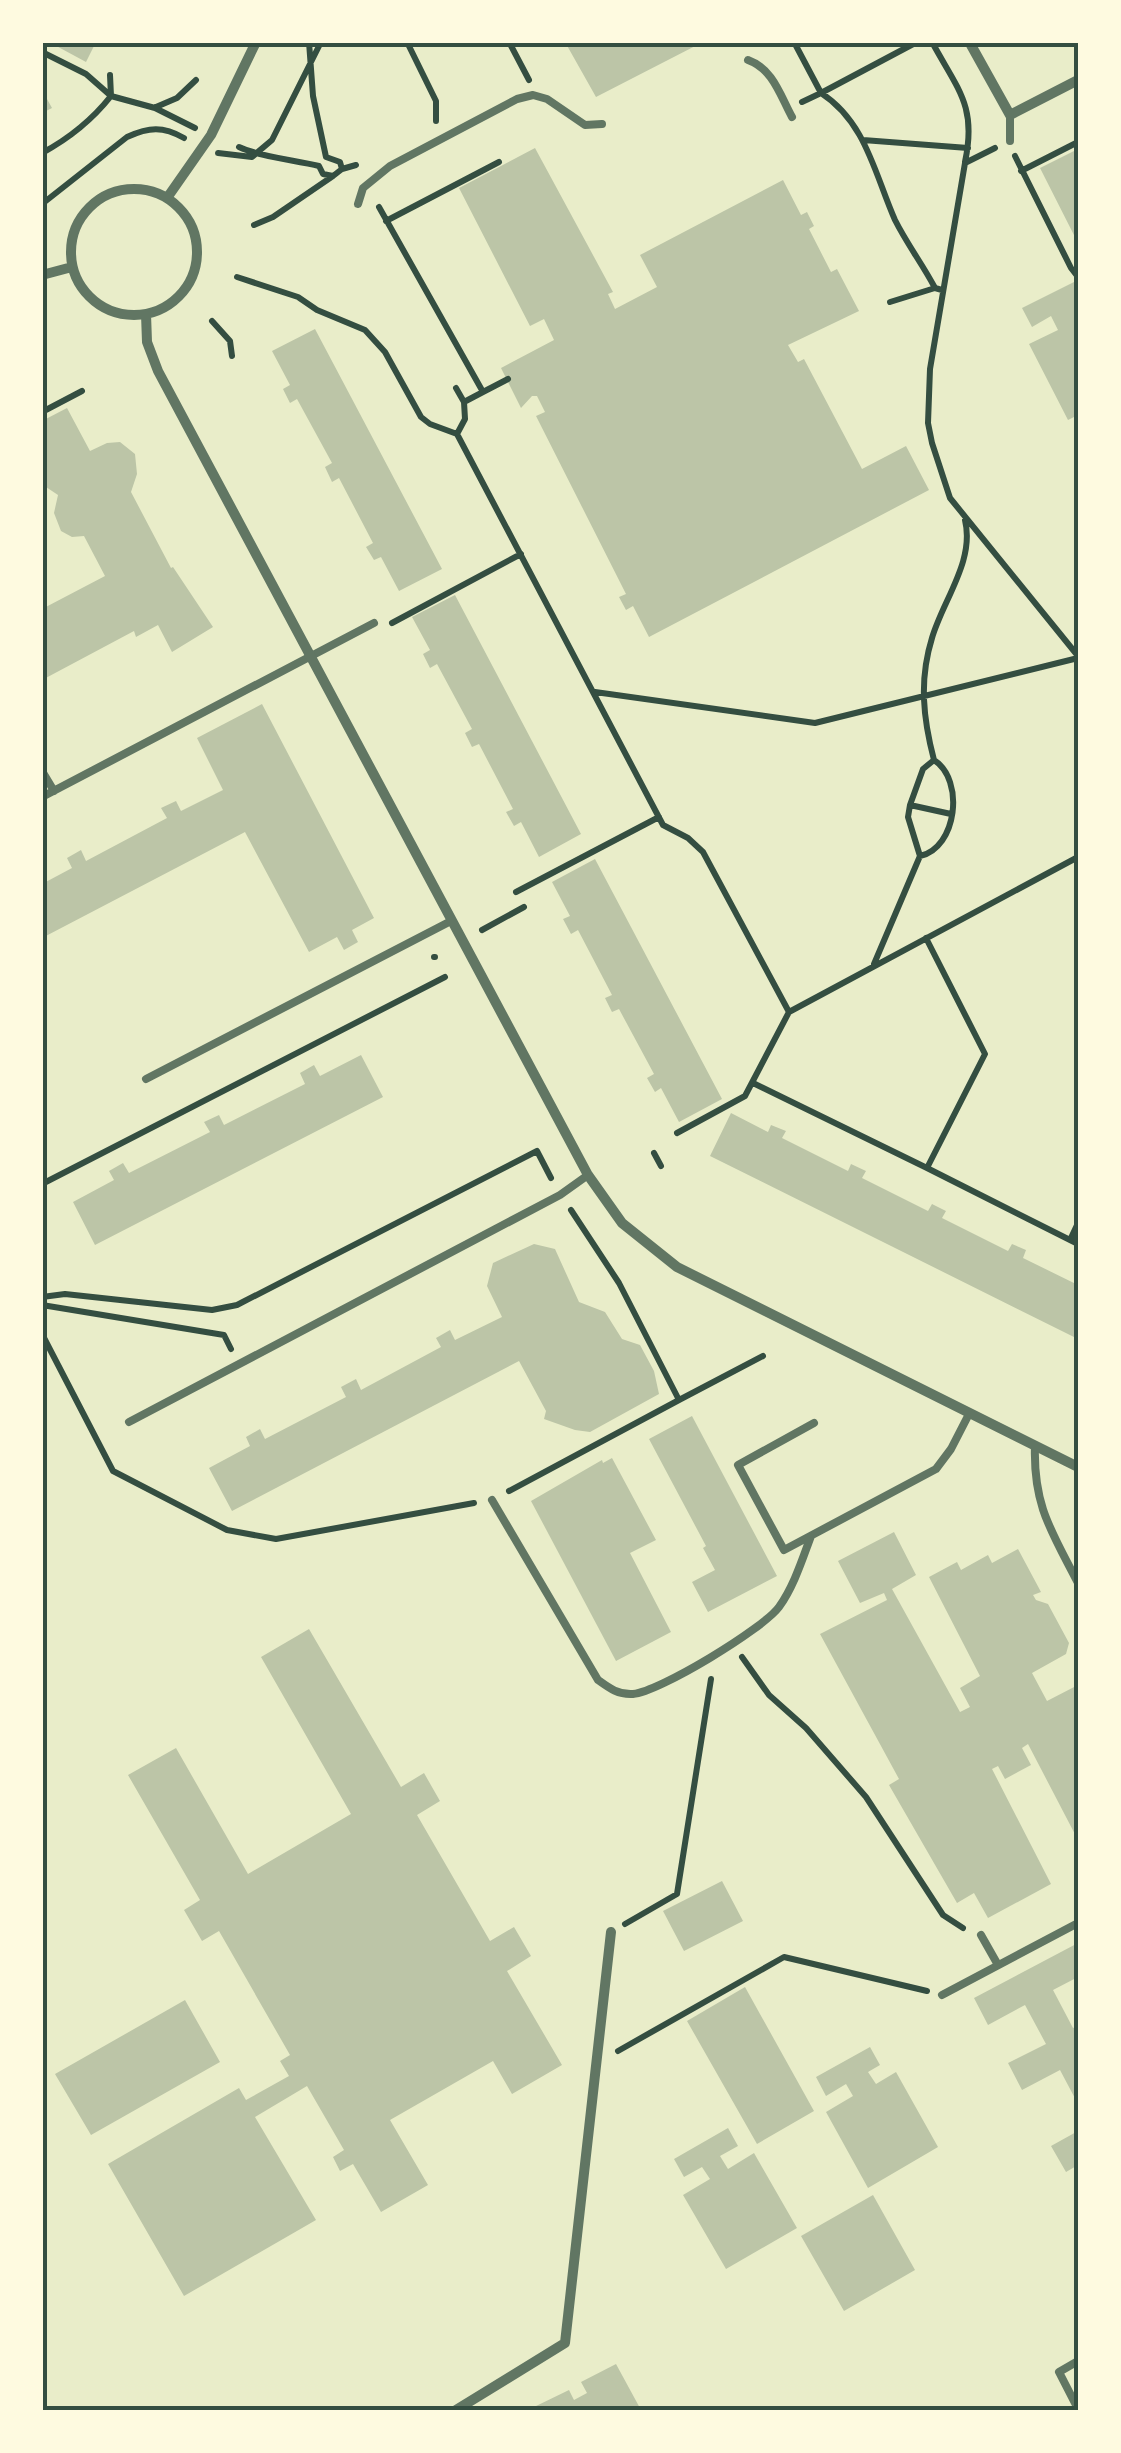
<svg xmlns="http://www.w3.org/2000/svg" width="1121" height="2453" font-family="'Roboto Serif',serif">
<rect width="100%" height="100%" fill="#e9edc9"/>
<!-- building -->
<path fill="#bcc5a7" d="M49,42h47l-10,20z
M565,42h138l-107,55z
M42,90l10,18 -10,5z
M535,148l78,144 -5,2 7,15 42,-22 -17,-32 143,-75 18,35 6,-3 7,14 -5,3 22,43 6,-3 22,42 -71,34 10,17 6,-3 58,110 44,-23 23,44 -280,147 -16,-31 -7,4 -7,-13 7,-3 -90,-178 9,-4 -8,-16h-5l-11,12 -20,-40 53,-28 -10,-21 -14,7 -71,-138z
M1078,149v94l-38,-75z
M1078,280v135l-10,5 -39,-76 29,-14 -7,-14 -19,11 -10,-19z
M315,329l127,240 -43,22 -18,-34 -7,3 -8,-13 7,-4 -34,-65 -7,4 -7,-15 7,-4 -35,-64 -7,4 -7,-14 7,-4 -18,-34z
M67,408l23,43 17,-8 13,-1 15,12 2,20 -6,18 40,76 2,-1 40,60 -41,25 -14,-27 -22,12 -2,-6 -92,49v-71l63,-33 -21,-40 -12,1 -11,-6 -7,-18 4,-18 -12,-8 -4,1v-67z
M455,595l126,239 -42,23 -18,-35 -7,4 -8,-14 7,-3 -34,-65 -7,3 -7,-14 7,-4 -35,-65 -7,4 -7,-14 7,-4 -18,-33z
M262,704l112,214 -22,12 6,12 -14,8 -7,-13 -28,15 -64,-120 -203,106v-54l30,-16 -5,-10 14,-8 5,11 81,-43 -6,-10 15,-7 5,10 42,-21 -26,-52z
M595,859l127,240 -43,23 -18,-34 -6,4 -8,-14 7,-4 -35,-65 -7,3 -7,-14 7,-3 -34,-65 -7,4 -8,-15 7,-3 -18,-34z
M361,1055l22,42 -288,148 -22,-43 41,-22 -5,-9 14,-8 6,10 81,-41 -6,-10 15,-7 5,10 81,-41 -5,-11 14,-8 6,11z
M731,1113l37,19 3,-7 15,6 -4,7 66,33 3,-7 15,7 -4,7 66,33 4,-7 14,7 -4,7 66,33 4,-7 14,6 -3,8 55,27v54l-368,-183z
M534,1244l21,5 24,53 26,10 17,27 18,6 14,26 5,23 -69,38 -15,-2 -31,-11 2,-8 -27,-50 -287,150 -23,-43 41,-22 -4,-9 14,-8 5,10 81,-42 -5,-10 15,-8 5,11 80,-43 -5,-9 14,-8 5,10 47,-23 -15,-31 6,-23z
M692,1416l85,160 -69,36 -16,-30 23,-12 -12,-22 3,-2 -57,-107z
M612,1458l44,82 -26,13 41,79 -55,29 -85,-160 71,-41 1,3z
M894,1532l22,43 -24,14 68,123 10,-5 -10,-19 20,-12 -51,-99 28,-15 4,8 27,-15 4,8 26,-14 23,43 -8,3 3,5 12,4 21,39 -3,11 -34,19 15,28 31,-16v155l-50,-96 -6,4 9,17 -26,14 -7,-13 -6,3 59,115 -63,34 -14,-25 -17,10 -68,-118 10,-6 -79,-145 67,-34 -3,-7 -24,10 -22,-42z
M309,1629l92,158 23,-14 16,28 -23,14 73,126 24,-14 17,29 -24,15 55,94 -50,29 -19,-33 -103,59 38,65 -47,27 -28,-48 -13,7 -7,-14 11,-7 -37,-64 -52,31 61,103 -132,76 -76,-132 131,-76 7,12 43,-24 -9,-15 10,-6 -71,-124 -17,10 -18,-31 16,-10 -72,-125 48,-27 72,126 103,-60 -90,-157z
M722,1881l21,40 -59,30 -21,-40z
M1078,1943v34l-25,13 20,38 5,-2v78l-18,-34 -38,20 -14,-27 38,-19 -21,-39 -37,20 -14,-27z
M745,1987l69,124 -57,33 -70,-123z
M185,2000l35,62 -129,73 -36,-61z
M870,2047l10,18 -12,7 8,12 20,-12 42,75 -70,41 -42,-76 27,-16 -7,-12 -20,12 -10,-19z
M728,2128l10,18 -18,10 8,13 26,-16 43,75 -71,41 -43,-74 27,-16 -8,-12 -18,10 -10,-18z
M1078,2131v34l-12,7 -15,-26z
M873,2195l42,75 -71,41 -43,-75z
M616,2364l25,46h-105l-2,-3 35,-17 5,10 13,-7 -6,-11z"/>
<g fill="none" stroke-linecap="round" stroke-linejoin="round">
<!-- path -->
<path stroke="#344e41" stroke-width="6" d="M309,42l4,54 13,61 14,5 2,7
M407,42l29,59v20
M509,42l20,38
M794,42l27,51 96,-51
M932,42c26,48 45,64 33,120
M42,52l44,22 25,22 44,12 40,20
M802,102l19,-9c45,29 54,82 74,127 12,24 28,45 40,68l7,2
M156,107l21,-9 19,-18
M863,140l105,8
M239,147c21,10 56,13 80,19l4,8 10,2 9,-7 14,-4
M995,148l-30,15 -35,206 -2,54 4,20 18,55 128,158
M42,153c28,-15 50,-33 69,-57l-1,-21
M218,153l34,4 20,-17 49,-98
M1015,156l56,112 7,9
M1021,171l57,-29
M42,204l85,-67c22,-10 36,-11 57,1
M379,207l104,185 -19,10 1,17 -8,15 206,391 25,13 15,14 86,160
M386,221l113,-59
M254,225l19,-8 60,-41
M237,277l61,20 19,13 48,20 20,22 36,65 9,7 27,10
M890,302l45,-14
M212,321l18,20 2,15
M456,388l8,14
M483,392l25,-13
M42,412l40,-21
M392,623l129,-69
M595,692l220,31 263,-65
M910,805l41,9
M920,856c37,-8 45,-76 14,-96
M516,892l143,-75
M482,930l42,-23
M434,957h1
M874,964l46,-108 -12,-39 2,-12 13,-36 11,-9c-11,-42 -15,-80 -2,-122 11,-38 43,-77 33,-118
M753,1083l174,85 58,-114 -59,-116
M677,1133l68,-37 44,-84 289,-155
M654,1153l7,13
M927,1168l151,76
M42,1184l403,-207
M1070,1240l8,-17
M42,1297l23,-3 147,16 25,-5 300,-154 14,27
M42,1305l182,30 7,14
M42,1334l71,137 114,59 49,9 198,-36
M679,1400l84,-44
M509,1491l170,-91 -60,-117 -48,-73
M742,1657l27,38 37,33 60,69 77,118 20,13
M625,1924l52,-30 34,-215
M618,2051l166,-94 143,34"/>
<!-- service -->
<path stroke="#617663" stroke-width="8" d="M748,60c25,9 32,35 44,57
M1010,141v-26
M358,204l5,-16 27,-22 127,-67 16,-4 14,4 38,26 17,-1
M42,771l12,20
M42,797l332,-174
M146,1079l305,-158
M129,1422l431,-227 28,-20
M814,1423l-76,42 46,85 152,-81 15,-20 18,-35
M1035,1446c-2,60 17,86 43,137
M492,1500l106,180c11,8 20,15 35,14 26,-2 130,-65 146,-87 15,-21 23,-47 32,-71
M981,1935l17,30
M942,1995l136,-72
M1078,2361l-19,11 19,37"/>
<!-- minor -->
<path stroke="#617663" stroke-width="10" d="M976,42l-5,3 39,70 68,-35
M71 252a63 63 0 1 1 126 0a63 63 0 1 1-126 0Z
M167,198l44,-63 45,-93
M42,275l30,-8
M146,314l1,28 11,29 430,804 34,48 55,44 401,200
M456,2410l109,-67 46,-411"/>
</g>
<!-- border -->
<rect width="1121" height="2453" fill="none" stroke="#fefae0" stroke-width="90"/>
<rect x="45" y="45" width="1031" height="2363" fill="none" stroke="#344e41" stroke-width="4"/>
</svg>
